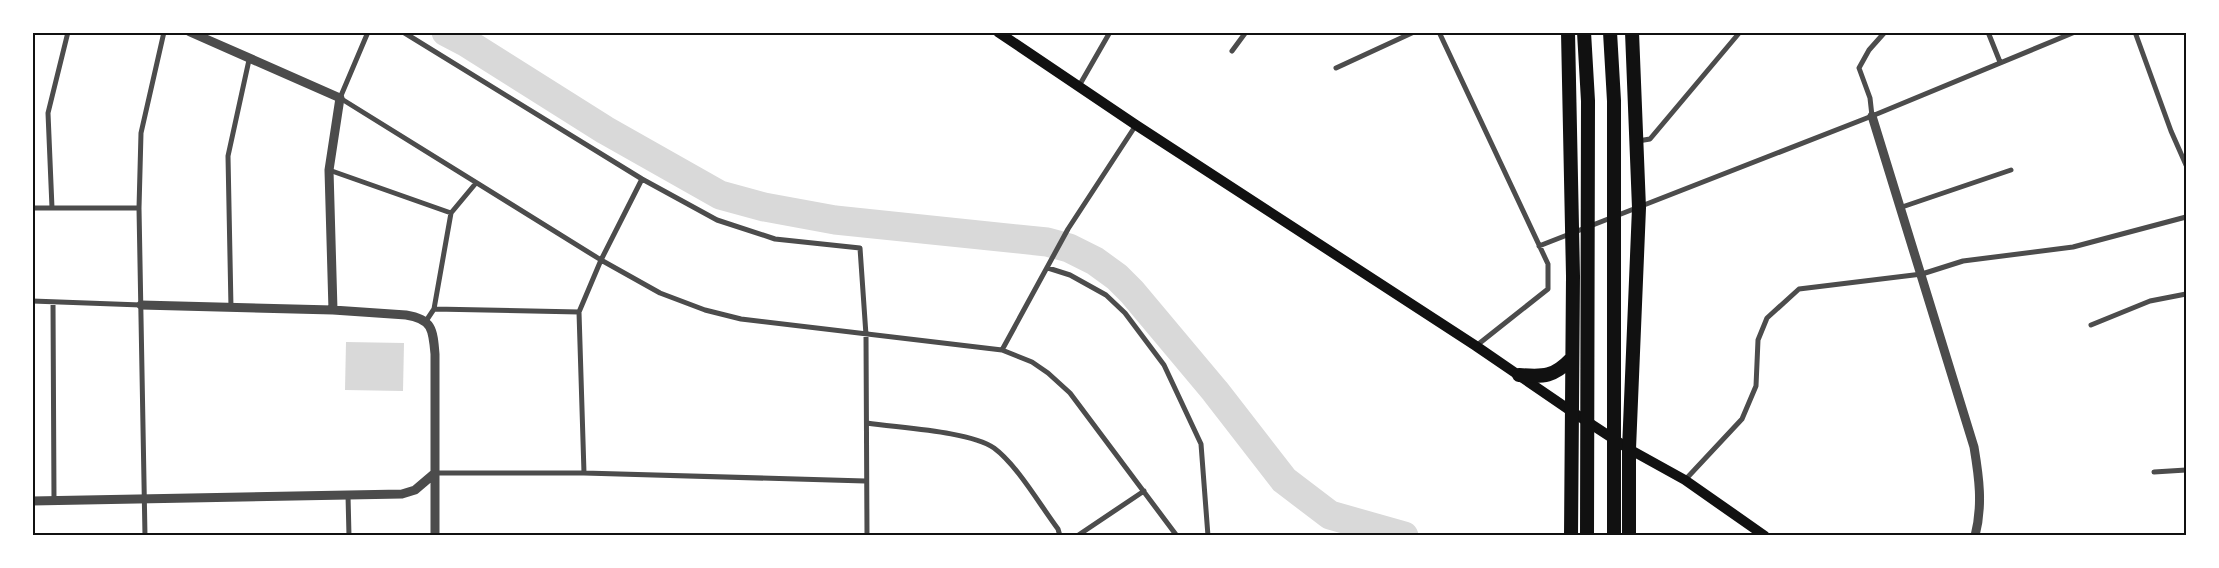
<svg xmlns="http://www.w3.org/2000/svg" width="2219" height="568" font-family="Ubuntu,sans-serif">
<rect width="100%" height="100%" fill="#fff"/>
<!-- water -->
<path fill="#d9d9d9" d="M346,342l58,1 -1,48 -58,-1z"/>
<g fill="none" stroke-linecap="round" stroke-linejoin="round">
<!-- river -->
<path stroke="#d9d9d9" stroke-width="29" d="M446,32l21,11 138,87 115,65 44,12 71,13 212,22 22,6 26,13 22,16 15,15 83,99 69,89 46,35 74,21"/>
<!-- minor -->
<path stroke="#4c4c4c" stroke-width="5" d="M368,32l-28,66 261,162 59,33 45,17 36,9 261,31 30,12 16,11 22,20 107,143
M403,32l239,147 75,41 58,19 85,9 6,87 1,201
M1439,32l109,232v25l-72,57
M1988,32l12,30
M2135,32l36,99 15,34
M1232,51l14,-19
M1336,68l78,-36
M1079,86l31,-54
M1872,116l-2,-18 -11,-30 10,-18 16,-18
M1638,141l12,-2 90,-107
M329,170l122,43
M1902,207l109,-37
M32,208h107
M52,208l-4,-95 20,-81
M1539,246l333,-130 203,-84
M1048,268l22,7 36,20 19,18 39,52 37,79 7,92
M32,301l109,4
M53,302l1,198
M231,308l-3,-152 21,-96
M434,309l145,3
M426,321l8,-12 17,-96 25,-30
M2091,325l59,-24 36,-7
M1002,350l66,-121 68,-104
M867,423c32,5 102,8 127,25 23,17 46,57 64,81l2,7
M2154,472l32,-2
M435,473h149l281,8
M584,473l-5,-161 22,-52 41,-81
M1685,480l57,-61 14,-33 2,-46 9,-22 32,-29 123,-15 41,-13 110,-14 113,-30
M348,495l1,41
M145,536l-6,-328 2,-75 23,-101
M1077,536l67,-45"/>
<!-- tertiary -->
<path stroke="#4c4c4c" stroke-width="9" d="M190,32l150,66 -11,72 4,140
M1872,116l102,331c5,30 9,58 1,89
M141,305l192,5 73,5c26,4 27,14 29,39v182
M32,501l370,-7 13,-4 20,-17"/>
<!-- secondary -->
<path stroke="#111" stroke-width="10" d="M998,32l138,93 340,221 95,65 58,38 56,31 80,56"/>
<!-- trunk -->
<path stroke="#111" stroke-width="14" d="M1568,32l5,244 -2,260
M1584,32l4,69 -1,435
M1610,32l4,69v435
M1519,375c25,2 35,2 53,-17
M1629,536v-87l10,-241 -7,-176"/>
</g>
<!-- border -->
<rect width="2219" height="568" fill="none" stroke="#ffffff" stroke-width="68"/>
<rect x="34" y="34" width="2151" height="500" fill="none" stroke="#111" stroke-width="2"/>
</svg>
